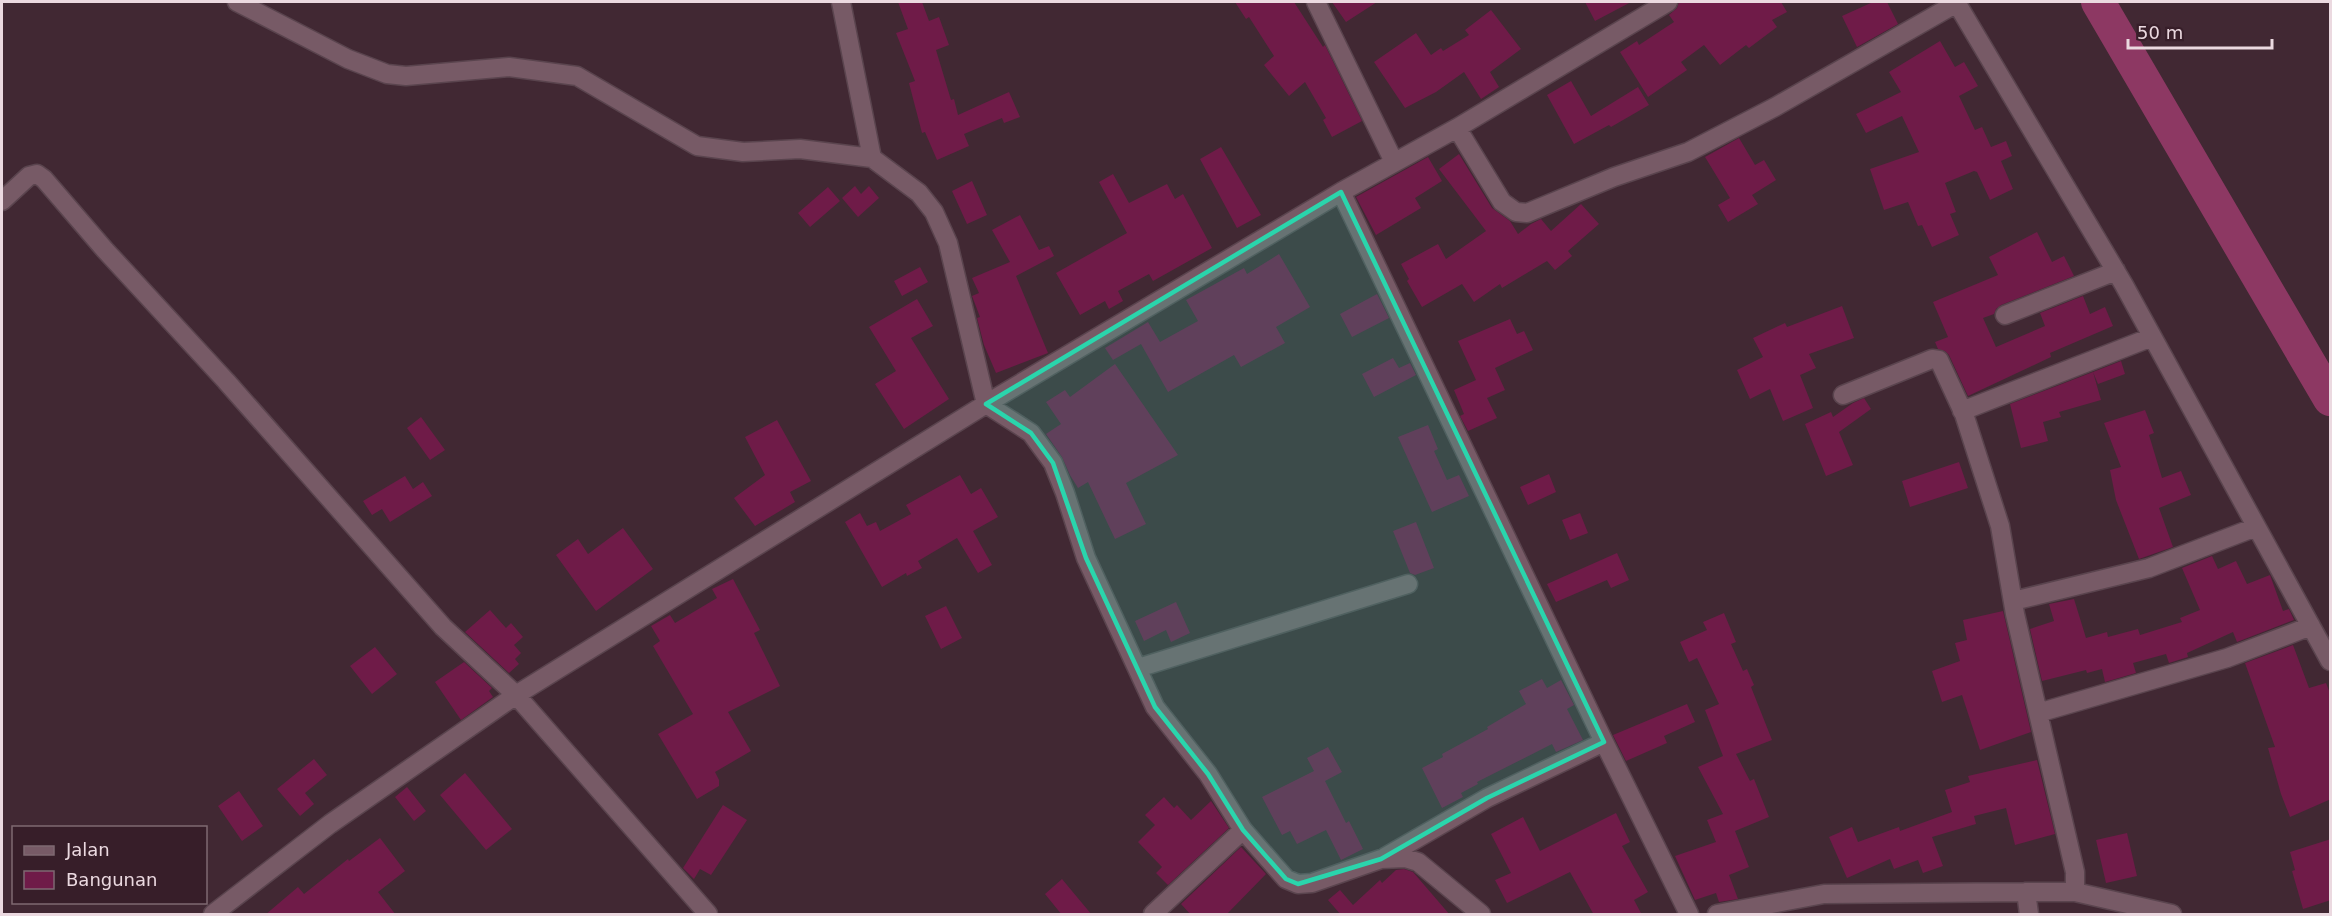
<svg xmlns="http://www.w3.org/2000/svg" width="2332" height="916" font-family="'DejaVu Sans',sans-serif">
<rect width="100%" height="100%" fill="#412833"/>
<g fill="none" stroke-linecap="round" stroke-linejoin="round">
<!-- river -->
<path stroke="#8d3863" stroke-width="34" d="M2098,2l232,397"/>
</g>
<!-- building -->
<path fill="#6f1b48" d="M898,2h24l7,19 10,-4 10,28 -13,5 15,50 3,-1 4,16 51,-23 11,25 -16,6 -2,-5 -38,16 5,12 -32,14 -12,-28 -3,1 -13,-50 6,-2 -19,-48 12,-4z
M1235,2h59l29,45 2,-2 37,76 -30,16 -9,-17 3,-2 -21,-36 -16,14 -25,-31 10,-9 -25,-39 -3,2z
M1332,2h45l-31,20z
M1585,2h46l-36,19z
M1679,2h102l6,10 -15,8 5,7 -28,21 -3,-3 -26,20 -16,-20 -23,17 6,8 -39,27 -28,-45 17,-11 2,4 35,-23 -5,-7 8,-7z
M1873,2h14l11,22 -41,23 -15,-31z
M1491,10l30,39 -31,23 9,15 -18,12 -17,-27 -28,20 -31,16 -31,-46 42,-29 15,22 10,-7 2,3 26,-16 -4,-5z
M1940,41l15,26 9,-5 14,24 -19,10 16,34 7,-3 9,20 15,-6 6,15 -11,5 12,28 -23,11 -13,-28 -3,-1 -29,12 11,29 -6,2 9,21 -27,12 -10,-22 -4,1 -10,-24 -24,8 -14,-41 49,-17 -17,-36 -36,17 -10,-19 45,-22 -12,-20z
M1571,81l20,35 47,-29 11,18 -38,22 -2,-2 -35,19 -27,-49z
M1739,138l16,27 9,-5 12,20 -24,15 6,9 -30,18 -10,-17 12,-7 -25,-41z
M1221,147l40,68 -24,13 -37,-69z
M1459,154l33,54 18,13 8,13 13,-10 10,-5 10,12 30,-27 18,20 -31,27 4,5 -17,14 -8,-9 -45,27 -2,-4 -26,18 -12,-18 -40,23 -15,-26 2,-2 -8,-15 37,-20 8,15 40,-28 -47,-62z
M1428,157l14,24 -27,17 6,10 -45,27 -20,-38z
M1113,174l16,29 38,-19 8,15 8,-5 29,54 -59,33 -4,-7 -31,17 5,10 -14,8 -4,-8 -25,14 -24,-42 71,-40 -28,-51z
M972,181l15,34 -20,9 -15,-33z
M855,186l6,8 8,-8 10,12 -21,19 -16,-19z
M828,187l12,14 -30,26 -12,-14z
M1020,215l19,35 10,-4 5,10 -38,20 32,77 -52,20 -12,-28 -7,-27 3,-1 -8,-21 7,-3 -7,-15 38,-16 -18,-32z
M2037,232l15,30 12,-6 10,20 -73,29 -5,4 -2,5 -11,4 13,29 49,-21 -5,-13 43,-17 7,18 15,-7 8,19 -63,27 1,4 -83,39 -19,-41 -4,-4 -7,-2 -3,-7 13,-5 -15,-35 65,-27 -9,-18z
M1279,254l31,53 -34,20 9,16 -44,24 -7,-12 -66,37 -27,-48 -28,16 -8,-12 43,-26 12,20 38,-21 -12,-21 58,-32 3,6z
M920,267l8,15 -26,14 -8,-15z
M1377,294l12,24 -37,19 -12,-23z
M917,299l16,27 -22,12 38,61 -45,30 -29,-45 21,-13 -27,-44z
M1842,306l12,32 -45,16 7,14 -16,7 13,33 -30,13 -13,-32 -20,10 -13,-29 26,-13 -10,-19 32,-15 2,4z
M1510,319l7,15 7,-3 9,19 -38,18 10,22 -18,8 10,20 -29,13 -8,-15 4,-2 -10,-24 22,-10 -18,-39z
M1393,358l6,10 11,-5 6,12 -42,22 -12,-23z
M2121,361l4,13 -27,10 -5,-12z
M1115,364l63,91 -52,28 20,41 -31,15 -27,-57 -10,6 -8,-13 -8,-18 -16,-23 15,-10 -15,-22 19,-12 5,7z
M2093,372l8,28 -42,12 2,5 -18,5 5,19 -27,7 -11,-44z
M1864,398l7,11 -32,23 14,33 -27,11 -21,-52 26,-12 2,5 20,-14z
M2145,410l9,23 -5,2 13,43 19,-7 10,24 -32,13 14,39 -34,12 -23,-59 -6,-30 11,-3 -17,-44z
M421,417l24,33 -15,10 -23,-32z
M777,420l34,61 -21,11 5,10 -40,24 -21,-28 31,-23 -20,-38z
M1428,425l10,24 -4,2 13,29 12,-5 10,21 -37,16 -34,-75z
M1959,462l9,26 -58,19 -8,-26z
M1549,474l7,18 -28,13 -8,-18z
M960,475l11,19 10,-6 17,29 -25,14 19,34 -14,8 -21,-35 -39,23 4,7 -15,8 -1,-3 -24,14 -37,-65 15,-9 7,13 9,-4 4,9 31,-17 -5,-9z
M405,476l8,13 10,-7 9,14 -42,26 -8,-13 -10,6 -9,-14z
M1580,513l8,20 -18,7 -8,-20z
M1416,522l18,46 -19,7 -5,-2 -17,-42z
M623,528l30,41 -57,42 -40,-56 22,-16 10,15z
M1617,553l12,27 -18,8 -4,-8 -51,22 -9,-18z
M2212,556l6,13 18,-8 11,23 23,-9 13,36 6,-2 5,11 -57,22 -4,-10 -46,21 1,4 -19,6 -3,-9 -33,9 3,10 -31,9 -3,-13 -15,4 -1,-3 -44,11 -12,-52 24,-8 -5,-17 25,-5 12,39 21,-6 1,5 30,-8 2,6 42,-13 -2,-4 20,-8 -18,-42z
M733,579l27,51 -6,3 26,53 -52,26 23,39 -36,21 4,8v6l-22,13 -39,-65 35,-20 -40,-68 7,-5 -9,-15 19,-11 5,8 42,-25 -5,-9z
M1176,602l14,31 -19,9 -5,-12 -22,11 -9,-20z
M946,606l16,32 -21,11 -16,-33z
M490,610l16,18 5,-5 12,14 -9,8 7,8 -6,6 4,5 -10,9 -44,-41z
M2003,611l28,121 -51,18 -18,-55 -20,7 -10,-31 28,-10 -5,-18 12,-3 -4,-20z
M1724,613l12,29 -5,2 12,27 4,-2 7,16 -3,2 21,53 -36,14 14,27 4,-2 15,38 -34,14 14,36 -20,8 9,24 -19,3 -3,-9 -21,7 -20,-44 41,-14 -9,-22 16,-6 -25,-47 25,-11 -18,-46 14,-6 -22,-46 -8,4 -9,-20 27,-12 -4,-8z
M2293,645l16,43 17,-5 5,13v103l-41,18 -9,-23 -13,-46 7,-1 -30,-84z
M375,647l22,27 -25,20 -22,-28z
M464,662l28,26 -3,3 4,6 -32,23 -26,-38z
M1542,679l5,9 14,-8 13,25 -7,4 16,31 -27,12 -4,-8 -75,38 1,2 -17,9 2,4 -21,11 -20,-40 21,-11 -1,-3 46,-25 -1,-2 39,-23 -7,-13z
M1687,704l8,18 -31,14 3,7 -41,18 -13,-26z
M1328,747l14,25 -17,9 21,42 3,-2 14,28 -22,11 -15,-30 -29,14 -7,-13 -8,4 -20,-38 52,-26 -7,-13z
M314,759l13,16 -22,18 9,11 -14,12 -23,-27z
M2037,760l18,74 -40,11 -9,-37 -32,8 2,8 -44,13 11,29 -20,7 -5,-13 -24,9 -4,-10 -43,19 -18,-41 23,-10 6,15 41,-15 1,4 52,-19 -7,-22 25,-8 -2,-6z
M465,773l47,56 -26,21 -46,-55z
M407,787l19,24 -12,10 -19,-24z
M239,791l24,35 -21,15 -24,-35z
M1164,797l10,11 3,-3 14,15 20,-19 18,27 -61,57 -12,-12 6,-6 -24,-25 17,-17 -10,-10z
M723,805l24,15 -36,55 -11,-6 -6,10 -11,-11z
M1616,813l14,29 -8,4 26,46 -14,8 8,15h-48l-24,-43 -63,31 -12,-23 16,-7 -20,-39 32,-17 17,34z
M2127,833l10,43 -31,7 -10,-43z
M380,838l25,33 -27,21 18,23h-131l33,-28 6,7 44,-35 1,2z
M2331,839v61l-28,9 -11,-38 3,-1 -5,-18z
M1241,847l25,27 -40,41h-35l-10,-11z
M1404,869l9,3 37,43h-109l-13,-15 12,-10 13,15 27,-25 2,3 14,-13z
M1062,879l30,36h-30l-17,-21z"/>
<g fill="none" stroke-linecap="round" stroke-linejoin="round">
<defs>
<path id="street" d="M237,2l111,57 39,15 19,2 103,-9 68,9 120,70 46,6 57,-3 72,9
M841,2l31,156 47,35 15,19 14,31 38,161 45,29 22,30 12,30 21,65 69,149 53,67 35,56 43,49 12,5 14,-1 69,-24 24,-1 13,4 63,52
M1316,2l78,160
M1956,2l168,283 206,376
M1457,128l45,74 14,10 11,1 87,-36 74,-25 87,-45 182,-104
M1341,192l263,550 85,172
M2,201l27,-25 8,-2 7,5 61,71 121,131 217,246 73,68 192,219
M2005,315l111,-44
M1843,395l89,-36 7,1 25,54 36,112 15,88 60,258v20
M1962,411l190,-74
M2013,601l136,-33 107,-41
M1138,668l270,-84
M2038,713l189,-55 84,-32
M1385,857l102,-59 117,-56
M2026,892l3,22
M213,914l117,-90 186,-129 470,-291 355,-212 116,-64 211,-126
M1153,914l90,-84
M1717,914l107,-20 202,-2h49l97,22"/>
</defs>
<!-- street casing -->
<use href="#street" stroke="#5a444e" stroke-width="21"/>
<!-- street -->
<use href="#street" stroke="#775a66" stroke-width="18"/>
</g>
<!-- marked area -->
<path fill="#2ad5ac" fill-opacity="0.2" stroke="#2ad5ac" stroke-width="4.5" stroke-linejoin="round" d="M1341,192l263,550 -117,56 -106,61 -83,25 -12,-5 -43,-49 -35,-56 -53,-67 -69,-149 -33,-95 -22,-30 -45,-29z"/>
<!-- border -->
<rect width="2332" height="916" fill="none" stroke="#ebd9e0" stroke-width="6"/>
<!-- legend -->
<rect x="12" y="826" width="195" height="78" fill="#371e29" stroke="#7f6972" stroke-width="1.5"/>
<rect x="24" y="846" width="30" height="9" fill="#775a66" stroke="#7f6972" stroke-width="1.5"/>
<text x="66" y="856" font-size="18" fill="#ebd9e0">Jalan</text>
<rect x="24" y="871" width="30" height="18" fill="#6f1b48" stroke="#7f6972" stroke-width="1.5"/>
<text x="66" y="886" font-size="18" fill="#ebd9e0">Bangunan</text>
<!-- scale -->
<path d="M2128 39v9h144v-9" fill="none" stroke="#ebd9e0" stroke-width="3"/>
<text x="2137" y="39" font-size="18" fill="#ebd9e0" stroke="#371e29" stroke-width="4.5" paint-order="stroke">50 m</text>
</svg>
